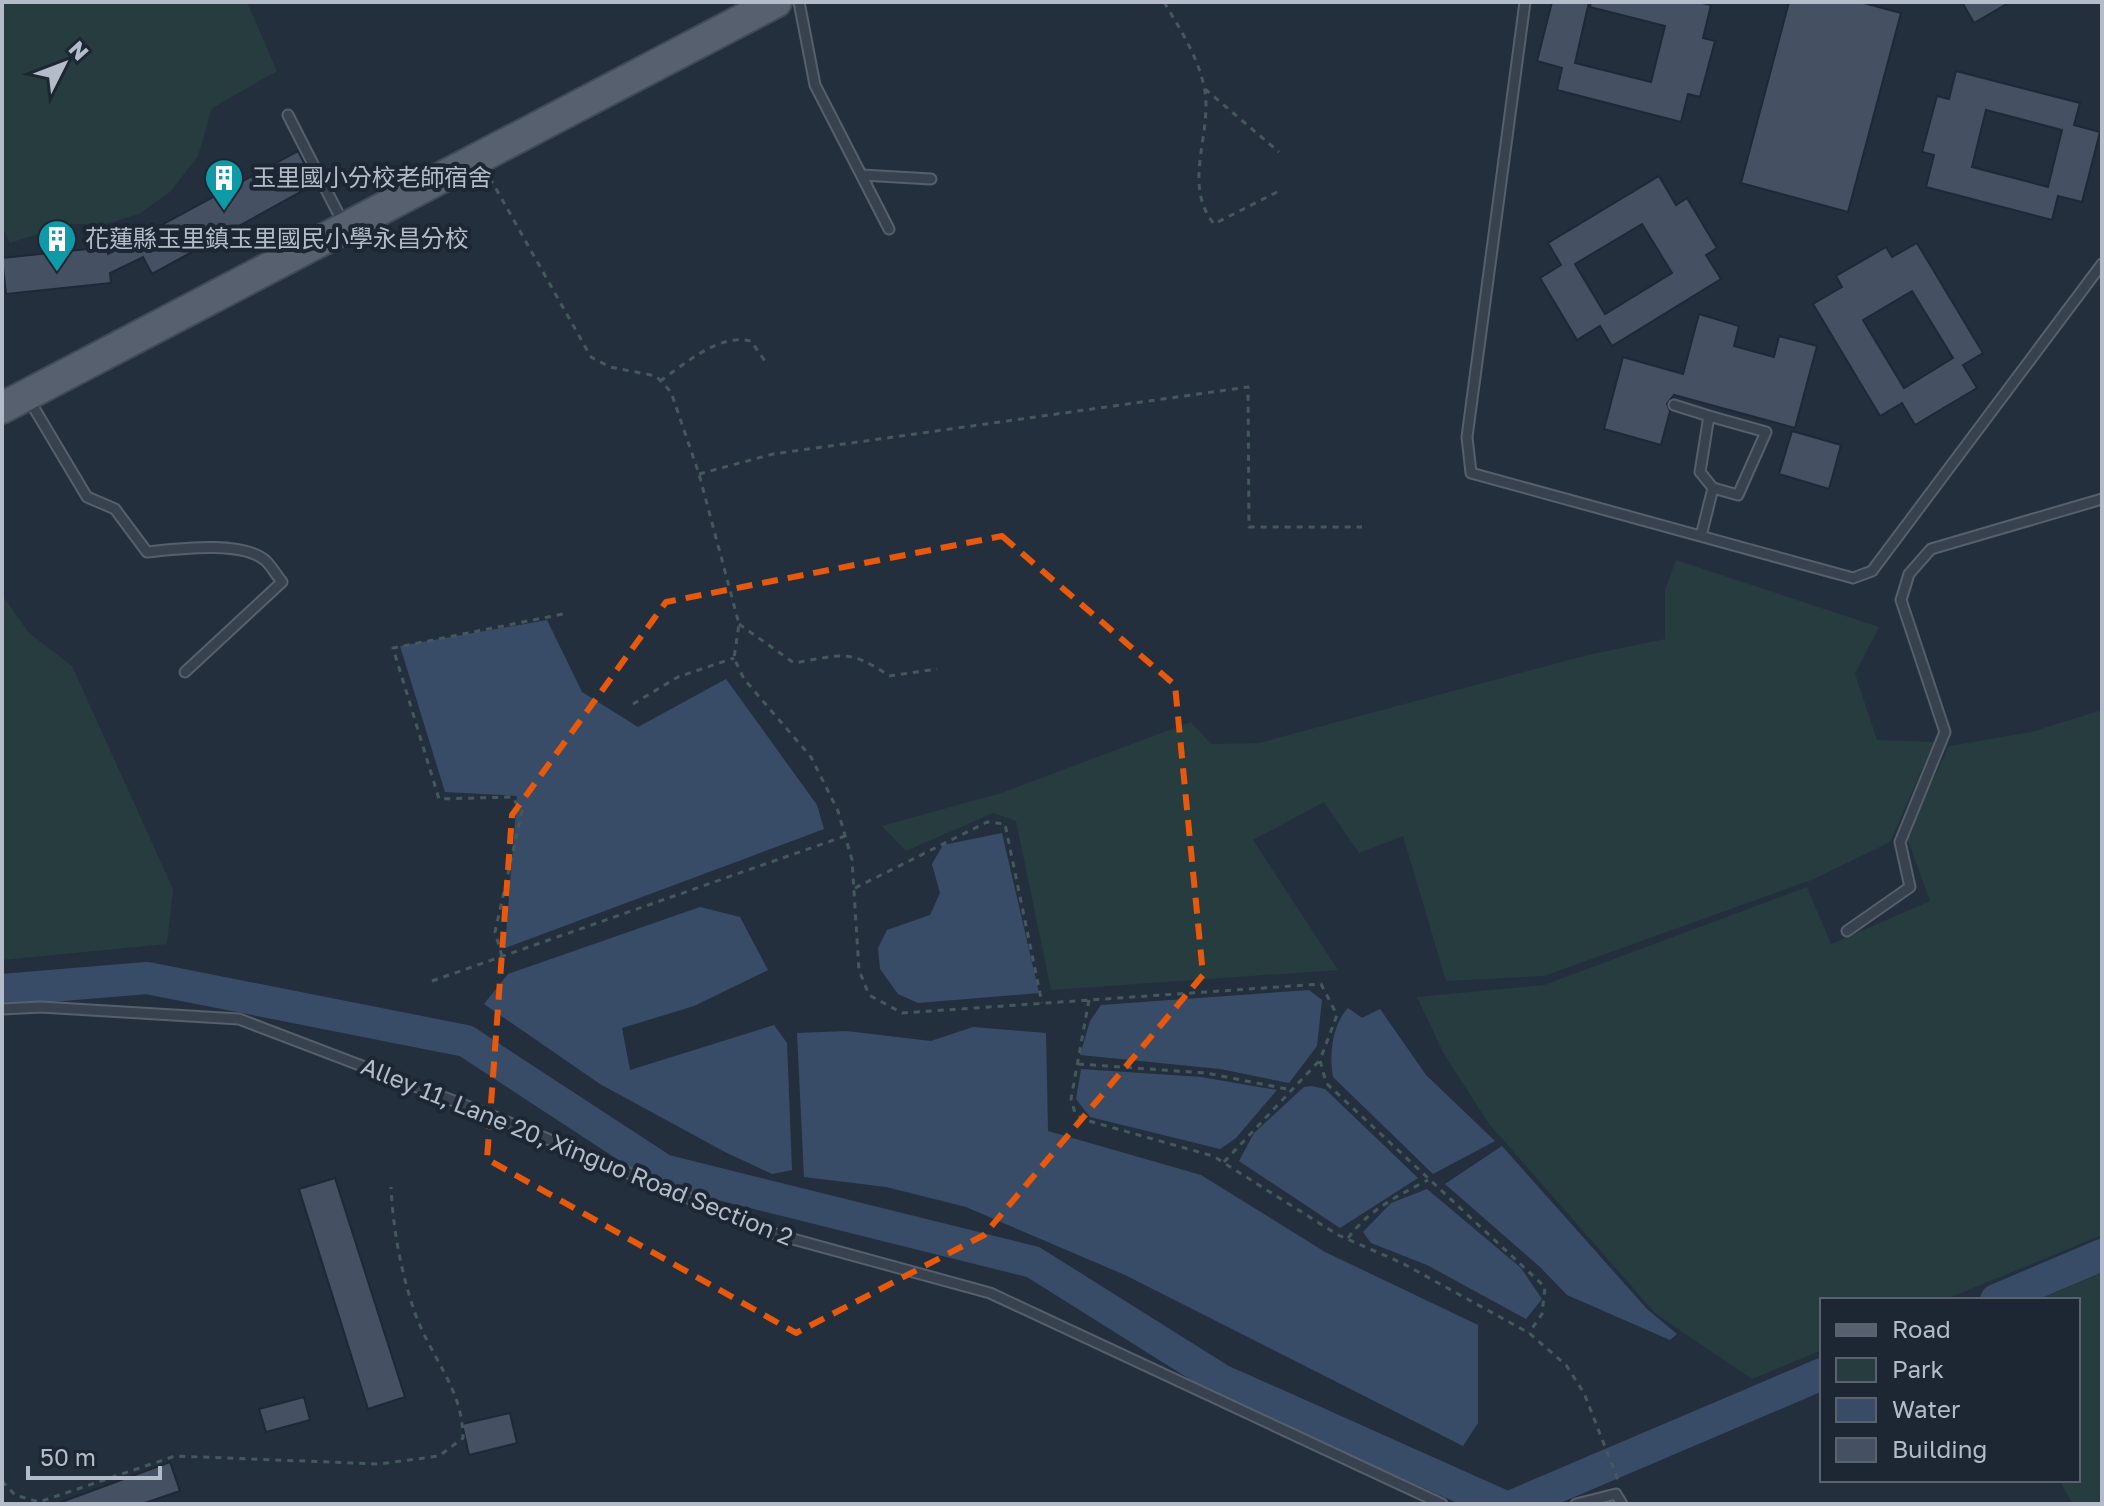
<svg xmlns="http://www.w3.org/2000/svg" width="2104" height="1506" font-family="'Golos Text','Noto Sans TC',sans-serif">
<rect width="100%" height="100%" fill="#242f3e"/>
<!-- green -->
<path fill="#263c3f" d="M2,2h245l30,69 -65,37 -14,48 -28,36 -31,22 -33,10h-38l-58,19 -8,-17z
M1676,560l203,67 -24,47 22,66 57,2 -44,100 -76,37 -270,97 -98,5 -43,-145 -44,17 -35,-51 -71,38 85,130 -287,20 -35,-169 -23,-8 -87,38 -24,-25 119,-33 190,-71 20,22 48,-1 329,-88 77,-16v-49z
M2,595l27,38 43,33 101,223 -6,55 -165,16z
M2102,710v525l-158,65h-122v50l-70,29 -96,-65 -167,-190 -45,-70 -27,-57 127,-12 263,-98 24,57 99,-43 -24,-65 43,-90 82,-14z
M2102,1273v231h-29l-14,-24h19v-180h-40z"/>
<!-- water -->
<path fill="#394c67" d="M547,620l35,72 56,35 88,-48 91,126 7,24 -319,119 12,-152 -72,-4 -45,-146z
M1002,833l37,160 -121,10 -20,-9 -18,-25 -2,-21 9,-18 43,-15 10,-22 -8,-29 11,-19z
M700,907l40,10 28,53 -74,36 -72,22 8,42 144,-45 13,18 5,127 -20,4 -47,-22 -125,-68 -116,-80 24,-30z
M1309,990l13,10 -5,46 -28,37 -69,-14 -140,-14 10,-34 11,-16z
M1348,1008l14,10 18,-9 46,66 69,66 -62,33 -100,-97c-4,-22 -1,-52 15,-69z
M973,1027l73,6 2,98 153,44 124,77 153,73v98l-15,23 -338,-171 -159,-68 -80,-20 -82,-10 -7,-144 49,-2 85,10z
M1081,1069l120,8 76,13 -41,48 -16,11 -130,-32 -14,-18z
M1311,1086l14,3 93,89 -78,50 -101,-67 15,-28 50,-46z
M1502,1146l145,163 30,25 -7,6 -103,-45 -27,-28 -95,-83z
M1427,1189l94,79 21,31 -16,20 -99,-54 -56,-22 -8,-11 28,-29z"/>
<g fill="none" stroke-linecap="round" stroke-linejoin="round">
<!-- river -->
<path stroke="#394c67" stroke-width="32" d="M2,990l145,-12 319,63 197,129 370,92 188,118 278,124
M1996,1300l106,-45
M1517,1504l305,-130"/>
</g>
<!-- building -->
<path fill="#455162" stroke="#1f2835" stroke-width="2" fill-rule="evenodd" d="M1552,2h37l-14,61 76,19 14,-56 -75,-19 1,-5h107l13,3 -8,33 12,3 -15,56 -12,-3 -7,28 -124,-32 5,-22 -25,-7z
M1789,2h71l41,11 -53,199 -107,-29z
M1962,2h48l-36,21z
M1956,71l124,32 -6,22 26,7 -18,70 -24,-6 -6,24 -126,-33 8,-32 -12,-3 15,-56 12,3zM1986,110l76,20 -14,57 -76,-20z
M298,151l17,33 -163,90 -9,-17 -33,16 1,10 -105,11 -4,-36 105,-11 1,7z
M1659,176l17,29 11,-7 30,50 -11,7 15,24 -109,67 -12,-20 -23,14 -37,-62 21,-13 -13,-22zM1642,224l30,49 -67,41 -30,-50z
M1917,243l66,110 -20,12 14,23 -62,37 -13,-22 -22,13 -67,-112 29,-17 -6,-11 50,-29 6,10zM1912,291l41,67 -49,30 -41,-68z
M1699,314l40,12 -5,20 40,11 5,-21 38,10 -22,82 -121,-33 -7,9 3,7 -9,34 -57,-16 19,-72 60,17z
M1792,431l49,14 -12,44 -50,-15z
M335,1178l70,219 -37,12 -69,-220z
M304,1397l6,23 -44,12 -7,-23z
M510,1413l7,30 -48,12 -7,-31z
M170,1462l10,29 -38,13h-86z"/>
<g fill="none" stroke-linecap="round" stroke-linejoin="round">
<defs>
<path id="lane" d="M799,2l16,83 74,144
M1525,2l-58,435 4,36 382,105 19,-7 230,-307
M288,115l51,100
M862,175l69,4
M28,398l59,99 28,12 32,43c30,-3 96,-12 119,9 6,6 11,15 16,21l-97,90
M1674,405l35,11
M1701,536l12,-48 25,7 28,-63 -57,-16 -9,56 13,16
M1847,931l63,-44 -10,-45 45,-110 -44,-132 8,-26 22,-25 171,-50
M2,1009l39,-2 198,12 249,95 283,119 219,60 452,211
M1576,1504l40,-10 6,10"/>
<path id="primary" d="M2,408l774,-406"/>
</defs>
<!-- lane casing -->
<use href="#lane" stroke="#565f6c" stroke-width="13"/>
<!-- primary casing -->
<use href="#primary" stroke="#414a57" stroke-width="34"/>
<!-- path -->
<path stroke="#44595c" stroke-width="3" stroke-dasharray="6 6" stroke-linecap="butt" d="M1164,2c16,27 33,53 40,84 10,47 -23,97 10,138l63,-32
M1205,89l74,63
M490,178l101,179 19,10 46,9 15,16 28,82 40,150 -5,34 10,21 67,78 27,54 14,49 7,110 10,25 33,18 419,-29 16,31 -17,45 6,23 219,204 -3,27 -13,19
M660,381c25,-17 59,-48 91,-40l14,20
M699,474l74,-20 475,-67 1,140h113
M739,624l55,39c47,-8 55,-15 95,13l48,-7
M633,704l45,-27 56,-19
M855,888l132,-66 18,2 37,179
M502,956l-7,-24 27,-121 -10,-14 -73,2 -46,-151 170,-34
M432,981l413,-145
M1089,1000l-18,99 4,14 7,6 131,37 125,79 64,28 127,70 37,32 18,28 34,87
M1078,1064l128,9 86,17
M1224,1162l96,-102
M1348,1238c21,-28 49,-42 80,-58
M2,1481l13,14 24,7 136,-46 204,8 60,-8 24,-18c0,-49 -32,-80 -48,-125 -14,-40 -22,-84 -24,-126"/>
<!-- lane -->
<use href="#lane" stroke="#38414e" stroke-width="9"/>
<!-- primary -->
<use href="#primary" stroke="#56606e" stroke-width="30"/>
</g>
<!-- marked area -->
<path fill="none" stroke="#e8590c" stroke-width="6" stroke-dasharray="16 10" stroke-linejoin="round" d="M1002,536l173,149 28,290 -219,260 -188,98 -309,-174 25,-344 154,-213z"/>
<!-- icons -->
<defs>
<symbol id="building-pin" viewBox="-11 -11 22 30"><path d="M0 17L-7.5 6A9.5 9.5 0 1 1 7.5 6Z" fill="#0f9aa8" stroke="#1d2633"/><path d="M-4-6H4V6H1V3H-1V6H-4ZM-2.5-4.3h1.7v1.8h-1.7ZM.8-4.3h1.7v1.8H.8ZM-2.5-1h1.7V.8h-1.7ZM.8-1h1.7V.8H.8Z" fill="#fff"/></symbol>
</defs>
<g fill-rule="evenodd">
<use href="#building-pin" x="202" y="156" width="44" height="60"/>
<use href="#building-pin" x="35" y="217" width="44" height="60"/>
</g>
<g text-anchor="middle" stroke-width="8" stroke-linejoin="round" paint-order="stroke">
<!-- poi labels -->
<g font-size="24" fill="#b4bcc9" stroke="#1d2633" text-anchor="start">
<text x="252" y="186">玉里國小分校老師宿舍</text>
<text x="85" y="247">花蓮縣玉里鎮玉里國民小學永昌分校</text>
</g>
<!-- street labels -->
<g font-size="24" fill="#b4bcc9" stroke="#1d2633">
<text transform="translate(577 1152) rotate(22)" y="8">Alley 11, Lane 20, Xinguo Road Section 2</text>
</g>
</g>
<!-- border -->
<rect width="2104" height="1506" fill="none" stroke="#b4bcc9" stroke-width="8"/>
<!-- legend -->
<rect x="1820" y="1298" width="260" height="184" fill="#1d2633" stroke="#59626f" stroke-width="2"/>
<rect x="1836" y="1324" width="40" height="12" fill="#56606e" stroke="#59626f" stroke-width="2"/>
<text x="1892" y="1338" font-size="24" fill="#b4bcc9">Road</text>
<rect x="1836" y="1358" width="40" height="24" fill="#263c3f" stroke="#59626f" stroke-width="2"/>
<text x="1892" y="1378" font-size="24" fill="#b4bcc9">Park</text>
<rect x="1836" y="1398" width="40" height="24" fill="#394c67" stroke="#59626f" stroke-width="2"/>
<text x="1892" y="1418" font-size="24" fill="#b4bcc9">Water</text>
<rect x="1836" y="1438" width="40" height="24" fill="#455162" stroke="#59626f" stroke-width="2"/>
<text x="1892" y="1458" font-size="24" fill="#b4bcc9">Building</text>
<!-- north arrow -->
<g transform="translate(64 64) rotate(48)" stroke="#1d2633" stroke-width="6" paint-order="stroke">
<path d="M0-6L14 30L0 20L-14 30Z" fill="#b4bcc9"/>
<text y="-12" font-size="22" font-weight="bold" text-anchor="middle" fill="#b4bcc9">N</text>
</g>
<!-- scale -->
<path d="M28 1466v12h132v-12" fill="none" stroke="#b4bcc9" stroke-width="4"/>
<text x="40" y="1466" font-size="24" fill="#b4bcc9" stroke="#1d2633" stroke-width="6" paint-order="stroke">50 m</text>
</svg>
